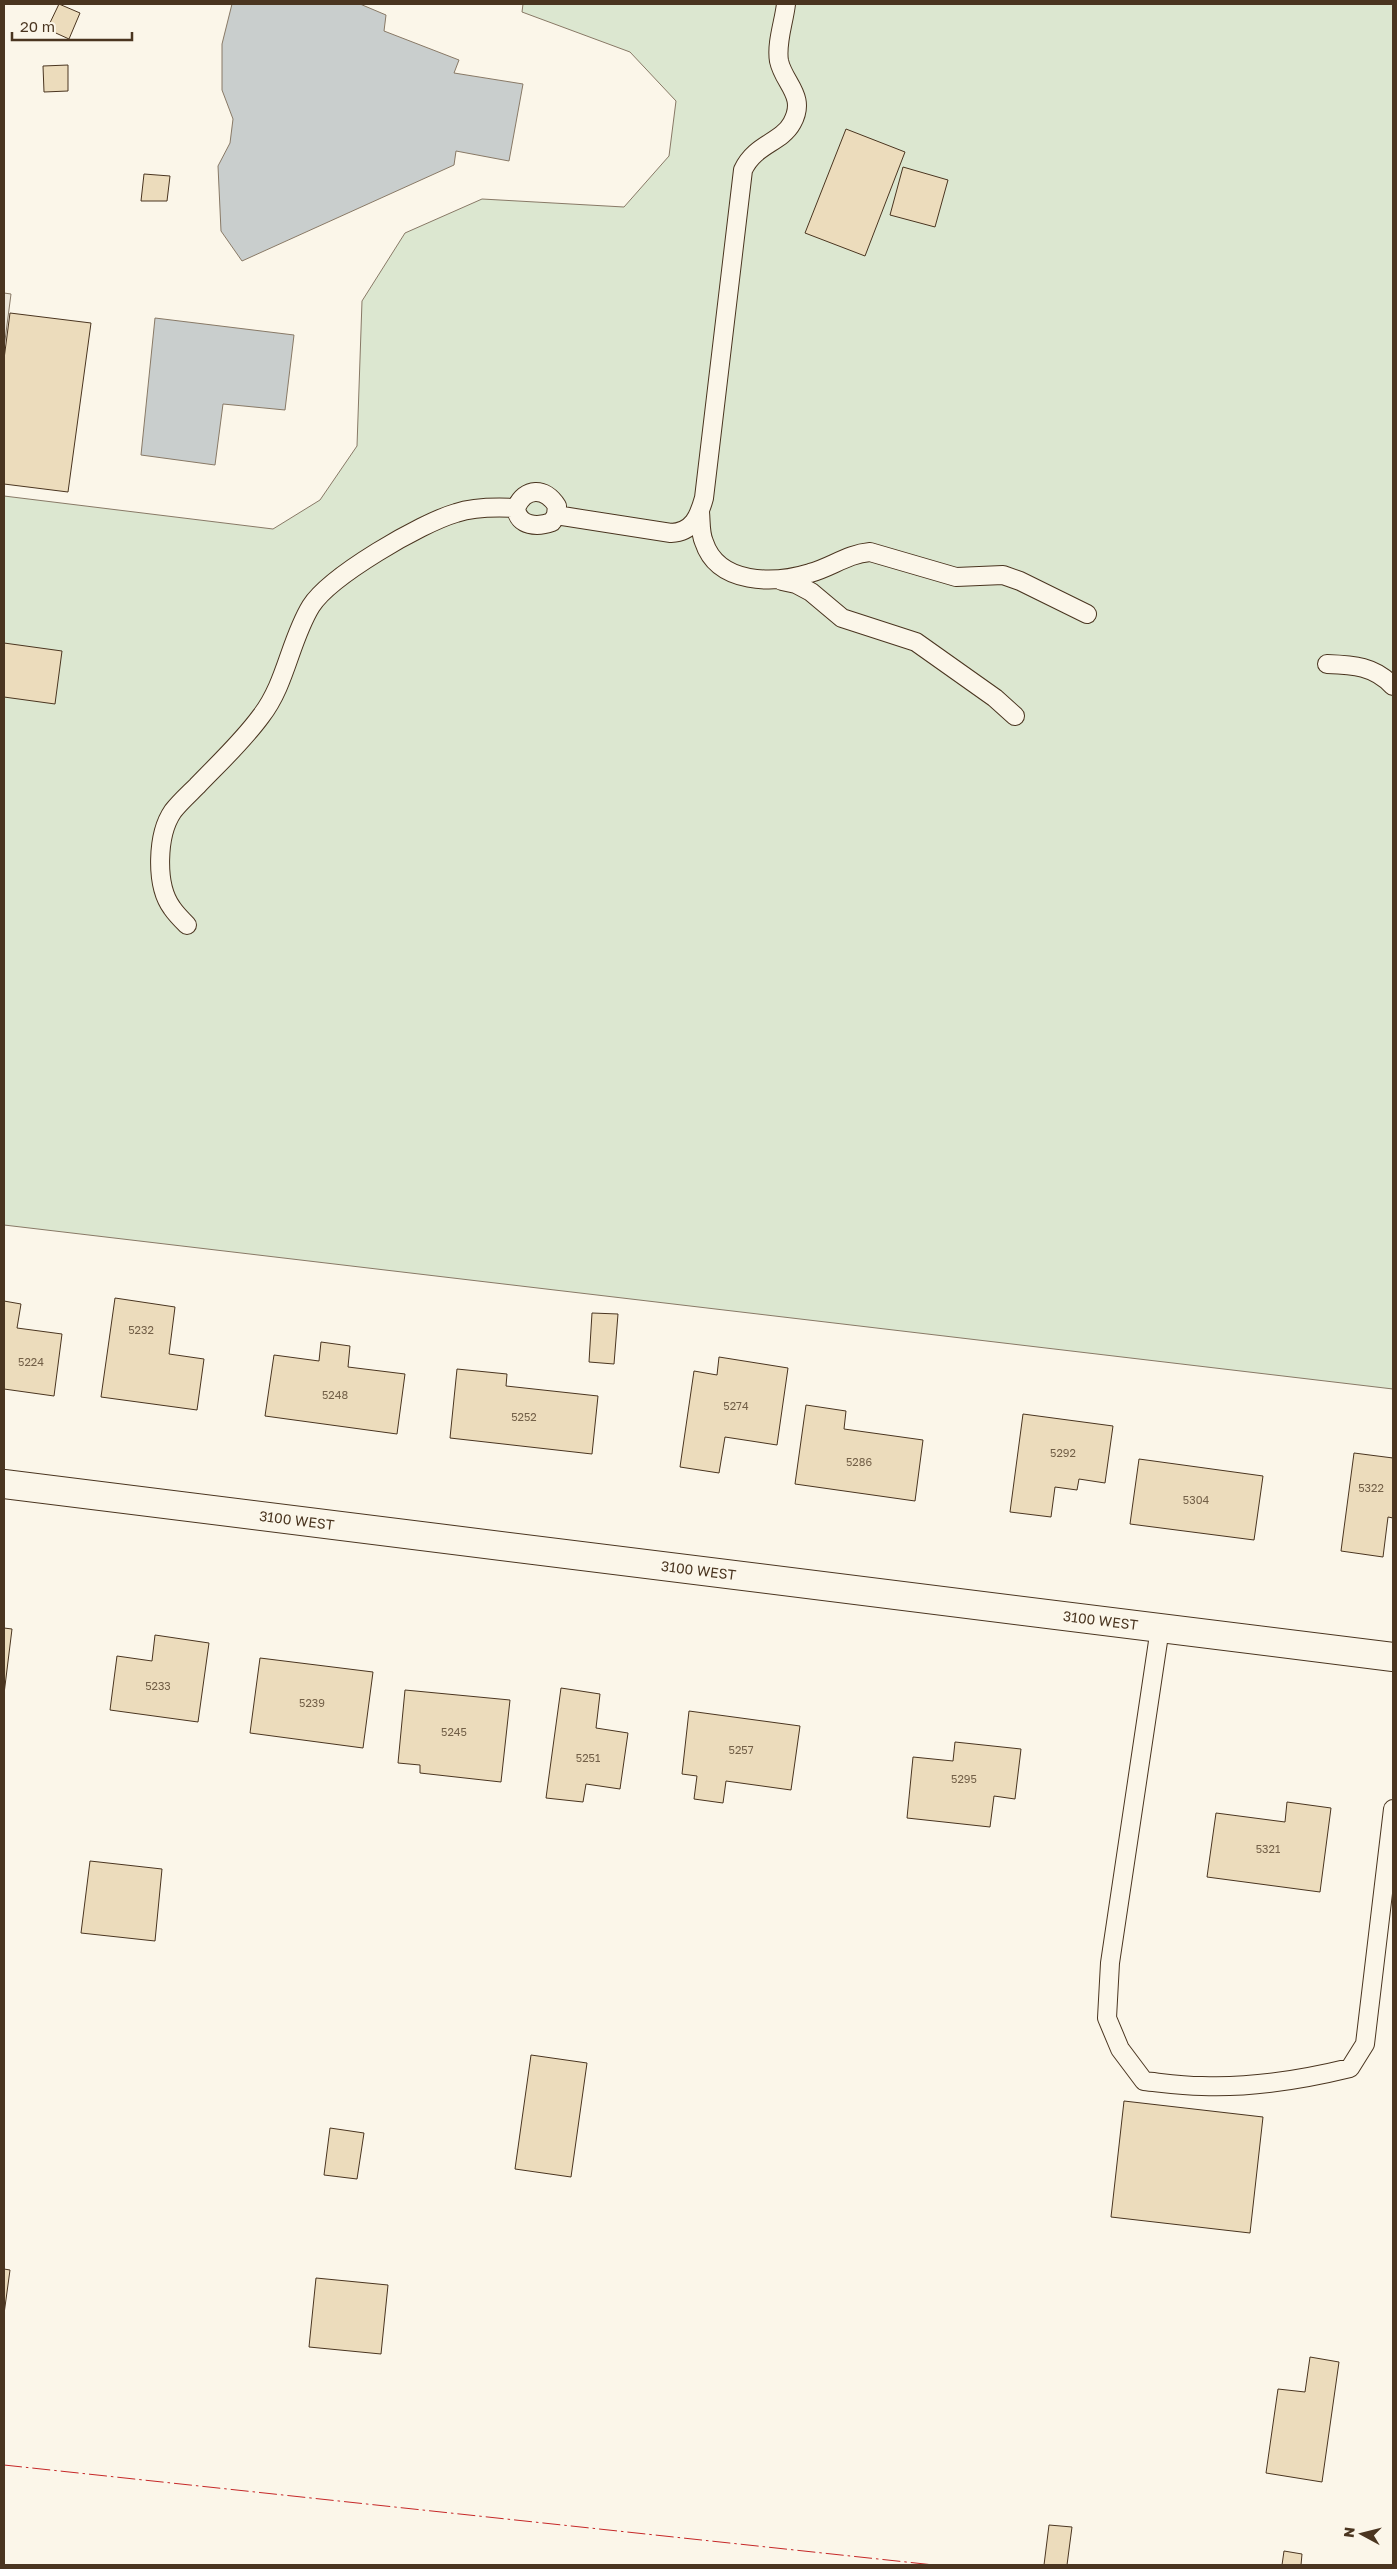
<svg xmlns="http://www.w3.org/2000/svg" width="1397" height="2569" font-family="'Golos Text',sans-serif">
<rect width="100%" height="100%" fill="#fbf6e9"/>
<!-- green -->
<path fill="#dce7d0" stroke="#887966" d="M523,4h870v1385l-1389,-164v-729l269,33 47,-29 37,-54 5,-145 43,-68 77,-34 142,8 45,-51 7,-55 -46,-49 -108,-40z"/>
<!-- parking -->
<path fill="#ede7d9" stroke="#887966" d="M4,293l7,1 -7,54z"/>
<!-- water -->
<path fill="#c9cecd" stroke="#887966" d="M232,4h128l26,11 -2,16 75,29 -5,13 69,11 -14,77 -53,-10 -2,14 -212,96 -21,-30 -3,-65 12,-23 3,-24 -11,-29v-46z
M155,318l139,17 -9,75 -62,-6 -8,61 -74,-10z"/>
<!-- building -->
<path fill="#ecdcbc" stroke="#4a3520" d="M59,4l21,9 -11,26 -22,-10z
M68,65v26l-24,1 -1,-26z
M846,129l59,23 -40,104 -60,-23z
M903,167l45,13 -13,47 -45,-12z
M144,174l26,2 -3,25h-26z
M10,313l81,10 -23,169 -64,-8v-125z
M4,643l58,8 -7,53 -51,-7z
M115,1298l60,9 -6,47 35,5 -7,51 -96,-13z
M4,1301l17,3 -4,24 45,6 -8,62 -50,-7z
M592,1313l26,1 -4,50 -25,-2z
M321,1342l29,4 -2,21 57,7 -8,60 -132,-18 9,-61 45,6z
M719,1357l69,11 -11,77 -52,-8 -6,36 -39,-6 14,-96 23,4z
M457,1369l50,5 -1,12 92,10 -6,58 -142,-16z
M806,1405l40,6 -2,18 79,11 -8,61 -120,-17z
M1023,1414l90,12 -8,57 -26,-4 -2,11 -22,-3 -4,30 -41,-5z
M1354,1453l39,5v60l-5,-1 -5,40 -42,-6z
M1139,1459l124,17 -9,64 -124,-16z
M4,1628l8,1 -8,65z
M155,1635l54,8 -11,79 -88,-12 7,-54 35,5z
M260,1658l113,14 -10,76 -113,-15z
M561,1688l39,6 -4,34 32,5 -8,56 -34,-5 -3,18 -37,-4z
M405,1690l105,10 -9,82 -81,-9v-8l-22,-2z
M689,1711l111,15 -9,64 -65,-9 -3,22 -29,-4 3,-23 -15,-2z
M955,1742l66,7 -6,50 -21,-3 -4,31 -83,-9 6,-61 40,4z
M1287,1802l44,6 -11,84 -113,-15 9,-64 69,9z
M90,1861l72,8 -7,72 -74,-8z
M531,2055l56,8 -16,114 -56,-8z
M1124,2101l139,16 -13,116 -139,-16z
M330,2128l34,5 -7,46 -33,-4z
M4,2269l6,1 -6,44z
M316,2278l72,7 -7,69 -72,-7z
M1310,2357l29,5 -17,120 -56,-9 12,-84 27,3z
M1049,2525l23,2 -5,38h-23z
M1284,2551l18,3 -1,11h-19z"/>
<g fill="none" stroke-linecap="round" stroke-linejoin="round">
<defs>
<path id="lane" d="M700,512c1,10 0,21 4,30 14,43 70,42 106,31 22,-6 37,-19 60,-21l86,25 47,-2 17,6 67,33
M556,515l115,18c22,-1 28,-17 33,-35l39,-328c12,-26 38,-27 49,-47 15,-27 -8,-39 -13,-62 -3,-18 5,-39 7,-57
M782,581l14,3 15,8 31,26 74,24 79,56 20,18
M1327,664c27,1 47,2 66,22
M187,925c-5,-5 -11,-11 -15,-17 -17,-23 -15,-74 1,-97 7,-9 16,-17 24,-25 22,-23 45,-44 64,-70 25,-32 29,-76 50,-110 19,-30 110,-83 145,-93 18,-6 41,-6 60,-5 9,-21 29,-21 41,-2l-1,9 -4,7c-14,5 -34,5 -36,-14
M1160,1628l-50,335 -3,55 13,31 24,32c19,2 38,5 58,5 50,2 99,-6 148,-18l15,-24 28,-235"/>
<g id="secondary">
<path id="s1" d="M4,1484l1389,173"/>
</g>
</defs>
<!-- lane casing -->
<use href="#lane" stroke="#4a3520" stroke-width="20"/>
<!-- secondary casing -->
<use href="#secondary" stroke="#4a3520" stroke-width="30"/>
<!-- lane -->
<use href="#lane" stroke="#fbf6e9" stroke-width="18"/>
<!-- secondary -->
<use href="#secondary" stroke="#fbf6e9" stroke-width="28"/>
<!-- power -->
<path stroke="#c62828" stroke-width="1" stroke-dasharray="18 4 2.5 4" stroke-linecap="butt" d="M4,2465l930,100"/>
</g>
<g text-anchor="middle" stroke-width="4" stroke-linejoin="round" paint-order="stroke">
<!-- number labels -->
<g font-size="11" fill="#725f47">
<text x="141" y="1334">5232</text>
<text x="31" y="1366">5224</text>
<text x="335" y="1399">5248</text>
<text x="736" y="1410">5274</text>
<text x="524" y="1421">5252</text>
<text x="1063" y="1457">5292</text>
<text x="859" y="1466">5286</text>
<text x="1371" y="1492">5322</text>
<text x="1196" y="1504">5304</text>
<text x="158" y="1690">5233</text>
<text x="312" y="1707">5239</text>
<text x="454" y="1736">5245</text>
<text x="741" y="1754">5257</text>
<text x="588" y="1762">5251</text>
<text x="964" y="1783">5295</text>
<text x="1268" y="1853">5321</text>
</g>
<!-- street labels -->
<g font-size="14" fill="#4a3520" stroke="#fbf6e9">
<text dy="5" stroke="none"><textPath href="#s1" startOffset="295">3100 WEST</textPath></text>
<text dy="5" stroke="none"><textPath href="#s1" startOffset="700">3100 WEST</textPath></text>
<text dy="5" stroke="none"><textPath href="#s1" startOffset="1105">3100 WEST</textPath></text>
</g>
</g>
<!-- border -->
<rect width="1397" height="2569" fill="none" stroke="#4a3520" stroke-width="10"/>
<!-- north arrow -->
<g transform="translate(1362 2534) rotate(277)" stroke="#fbf6e9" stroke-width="4" paint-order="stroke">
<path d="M0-4L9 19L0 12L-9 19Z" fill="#4a3520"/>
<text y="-8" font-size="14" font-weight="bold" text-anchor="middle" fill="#4a3520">N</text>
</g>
<!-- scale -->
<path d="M12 32v8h120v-8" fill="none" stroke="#4a3520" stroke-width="2.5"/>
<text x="20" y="32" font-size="15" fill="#4a3520" stroke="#fbf6e9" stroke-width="4" paint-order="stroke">20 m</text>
</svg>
